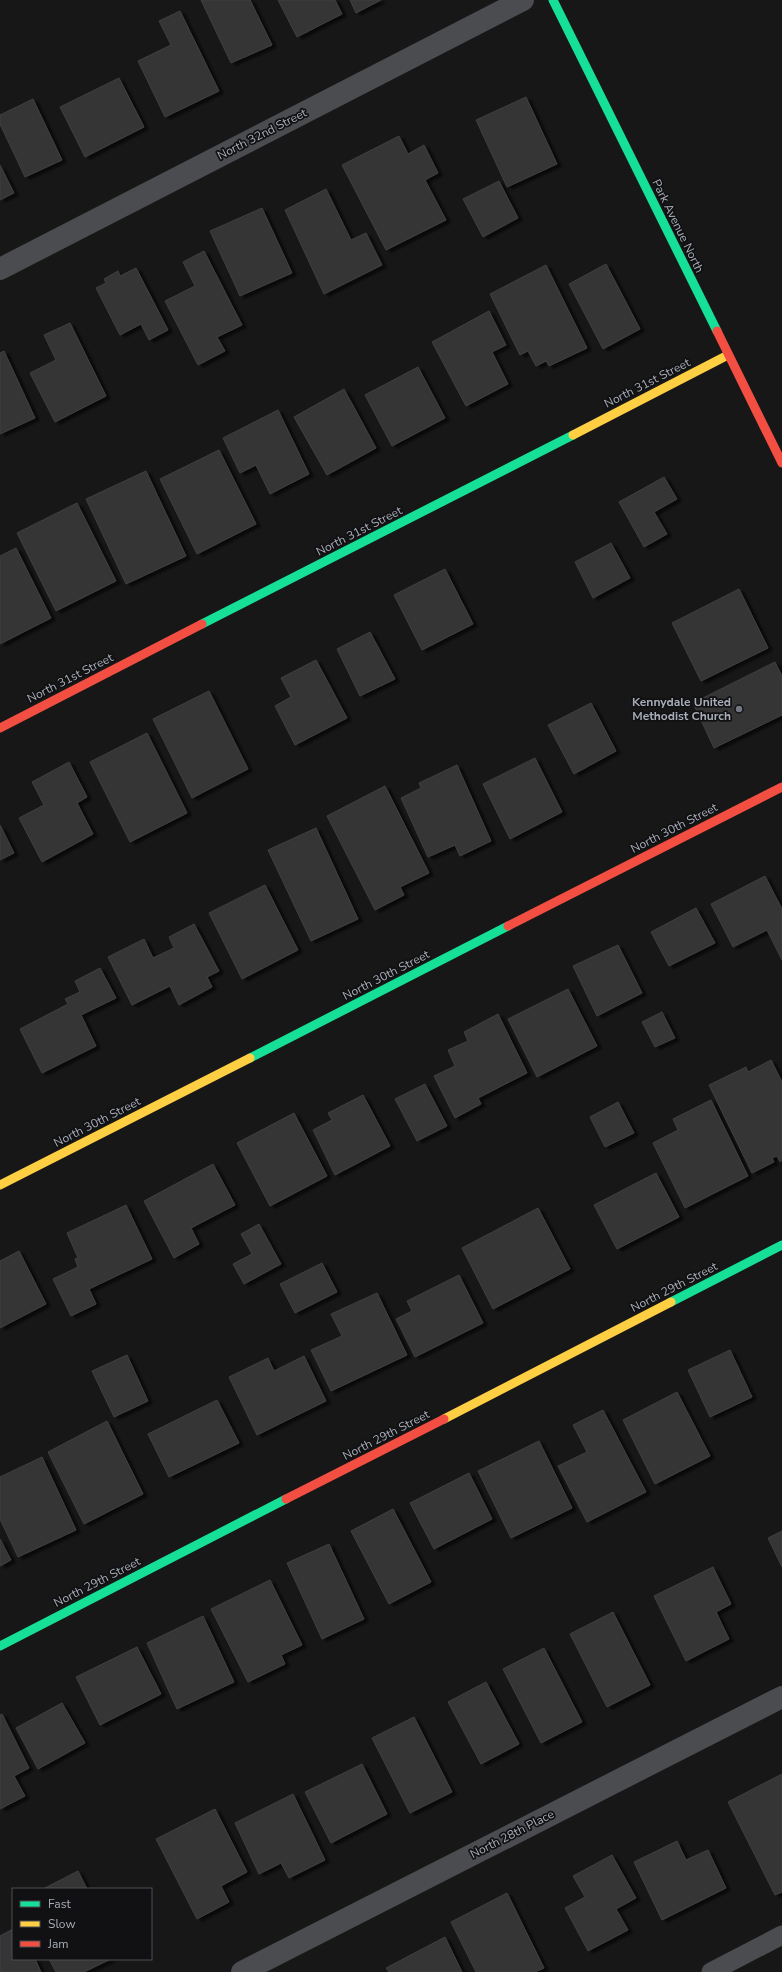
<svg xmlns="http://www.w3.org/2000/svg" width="782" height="1972" font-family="'Nunito Sans',sans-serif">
<defs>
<filter id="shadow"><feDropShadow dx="4.5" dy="2.5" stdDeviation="1" flood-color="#0009"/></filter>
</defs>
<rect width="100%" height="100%" fill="#171717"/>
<!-- building -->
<path fill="#353536" stroke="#3f4043" filter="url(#shadow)" d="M201,0h49l22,45 -41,18z
M278,0h57l7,14 -45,23z
M350,0h31l-25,13z
M180,11l39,80 -54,26 -27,-56 33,-16 -12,-24z
M119,78l25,49 -59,30 -25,-50z
M526,97l31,67 -50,23 -31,-67z
M33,99l29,61 -37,17 -25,-53v-9z
M399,136l9,18 16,-9 14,28 -13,7 21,40 -60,30 -44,-85z
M0,165l14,28 -14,7z
M499,181l19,37 -35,19 -20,-38z
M326,189l25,51 15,-7 16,32 -58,29 -39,-84z
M262,208l30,65 -52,23 -30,-65z
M204,251l38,74 -25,12 8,14 -27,14 -33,-64 30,-15 -12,-24z
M606,264l34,65 -37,20 -34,-65z
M546,265l41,83 -38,18 -3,-5 -10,5 -8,-15 -8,4 -30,-61z
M136,268l32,62 -19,10 -8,-16 -21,11 -24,-47 10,-5 -2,-4 14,-8 2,5z
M489,311l17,34 -14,7 16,32 -42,22 -34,-64z
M70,323l36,73 -51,26 -25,-49 26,-13 -12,-25z
M4,351l31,67 -35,16v-81z
M418,367l27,51 -53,28 -27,-51z
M344,389l32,59 -49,27 -33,-58z
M278,410l31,64 -39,20 -14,-29 -16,8 -17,-35z
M219,450l37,74 -59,30 -37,-75z
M146,471l40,85 -60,28 -40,-85z
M664,477l13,22 -23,13 13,22 -23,13 -25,-45z
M77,503l39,78 -60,30 -39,-78z
M611,543l19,35 -37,20 -18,-36z
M16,548l35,70 -51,26v-88z
M445,569l28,55 -51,26 -28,-55z
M739,589l29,59 -67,33 -29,-58z
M370,632l25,47 -35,17 -23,-47z
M316,660l31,58 -52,27 -20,-39 16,-9 -10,-19z
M775,662l7,14v39l-68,33 -21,-45z
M209,691l39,78 -56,29 -39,-79z
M591,703l25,48 -42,23 -26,-49z
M147,733l40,80 -57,29 -40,-80z
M535,758l27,54 -52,27 -27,-55z
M69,762l18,35 -10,6 16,31 -51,28 -23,-44 25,-13 -12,-23z
M457,765l34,76 -31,15 -5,-11 -27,12 -27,-59 20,-10 -2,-5z
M385,786l44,87 -29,14 4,8 -29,15 -48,-94z
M0,825l14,28 -14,7z
M316,828l42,91 -47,22 -43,-91z
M765,876l17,33v51l-15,-30 -34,17 -22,-43z
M265,885l33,65 -56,29 -33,-66z
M696,908l19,35 -46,23 -18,-34z
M194,924l25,47 -12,6 5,10 -33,18 -9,-19 -38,19 -24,-48 36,-18 9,19 21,-10 -5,-11z
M618,945l24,48 -45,23 -24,-50z
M100,968l16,30 -35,17 15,31 -54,27 -22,-44 48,-25 -3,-5 15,-7 -5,-11z
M568,989l29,57 -60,31 -29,-58z
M662,1012l13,26 -20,9 -13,-25z
M498,1014l29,59 -49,25 3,6 -26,14 -21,-42 21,-10 -7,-16 20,-9 -4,-9z
M771,1060l11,22v78l-2,2 -3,-6 -5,2 2,4 -22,11 -43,-88 37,-18 2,5z
M425,1084l22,42 -30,15 -22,-42z
M363,1095l27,51 -55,29 -22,-45 19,-10 -4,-7z
M711,1100l37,76 -63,32 -32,-65 25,-13 -5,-11z
M618,1102l16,31 -29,14 -15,-30z
M294,1113l33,63 -57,30 -33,-63z
M213,1164l22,41 -44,23 8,16 -25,14 -30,-57z
M656,1173l23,44 -62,32 -23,-44z
M126,1205l26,54 -63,30 7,15 -25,12 -18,-37 25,-12 -3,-8 3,-1 -11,-25z
M538,1208l32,61 -77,40 -31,-61z
M259,1224l22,40 -37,20 -11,-20 19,-10 -11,-20z
M19,1251l27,53 -46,24v-67z
M322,1263l15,29 -42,21 -15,-29z
M459,1275l24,48 -68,34 -19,-38 16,-8 -5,-10z
M377,1293l30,62 -76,36 -20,-41 31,-14 -11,-22z
M730,1350l22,47 -42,20 -22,-47z
M127,1355l21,46 -34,16 -22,-46z
M304,1356l22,45 -69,34 -28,-58 39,-19 6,13z
M677,1392l33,64 -55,28 -32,-64z
M217,1400l22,43 -70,34 -21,-43z
M603,1410l43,82 -59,30 -29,-56 29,-14 -14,-27z
M107,1421l36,73 -59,30 -36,-72z
M539,1441l33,67 -61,30 -33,-67z
M42,1457l34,73 -58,27 -18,-38v-42z
M469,1473l23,46 -58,30 -24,-46z
M393,1509l38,73 -42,22 -38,-73z
M782,1531v36l-14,-29z
M0,1539l11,21 -11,6z
M329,1544l35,75 -42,20 -35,-76z
M713,1567l18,37 -15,8 13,27 -43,22 -32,-65z
M270,1580l32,65 -21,10 4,9 -37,18 -37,-73z
M613,1612l37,73 -43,22 -37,-73z
M203,1616l31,66 -57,27 -30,-66z
M137,1647l24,47 -61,31 -24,-48z
M544,1648l38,74 -41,21 -38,-74z
M486,1682l33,62 -38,20 -33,-62z
M62,1703l23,40 -47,26 -22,-41z
M2,1714l27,54 -15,8 11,20 -25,13v-94z
M414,1717l38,75 -42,21 -38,-75z
M362,1764l25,50 -56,29 -26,-51z
M782,1774v118l-7,3 -47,-93z
M293,1794l32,66 -36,18 -8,-15 -22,11 -24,-51z
M215,1809l32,63 -26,14 8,16 -32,17 -41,-80z
M677,1841l9,19 22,-10 18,38 -64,32 -28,-58z
M612,1855l24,43 -20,11 12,21 -40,21 -23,-43 20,-11 -12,-21z
M78,1871l9,18h-44z
M507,1893l37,75 -9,4h-59l-25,-50z
M13,1929v30h22l6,13h-41v-36z
M445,1937l17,35h-73l-3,-4z
M49,1959h62l-27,13h-28z"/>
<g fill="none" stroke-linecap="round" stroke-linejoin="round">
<!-- lane -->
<path stroke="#4b4c50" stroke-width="19" d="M711,1972l71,-37"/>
<!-- street -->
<path stroke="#4b4c50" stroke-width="22" d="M0,269l523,-269
M242,1972l540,-275"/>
<!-- fast -->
<path stroke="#16e098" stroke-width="9" d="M553,0l164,331
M202,624l371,-189
M250,1058l258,-132
M671,1302l111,-57
M0,1646l286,-147"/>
<!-- slow -->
<path stroke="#ffcf43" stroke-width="9" d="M573,435l155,-80
M0,1185l250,-127
M444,1419l227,-117"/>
<!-- jam -->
<path stroke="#f24e42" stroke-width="9" d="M717,331l65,132
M0,728l202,-104
M508,926l274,-139
M286,1499l158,-80"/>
</g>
<!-- markers -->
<circle fill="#757880" stroke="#111113" stroke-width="1.5" cx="739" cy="709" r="4"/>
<g text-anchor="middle" stroke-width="3.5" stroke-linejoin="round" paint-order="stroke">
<!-- street labels -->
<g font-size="12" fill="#a8adb8" stroke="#111113">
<text transform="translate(262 134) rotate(-27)" y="4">North 32nd Street</text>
<text transform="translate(678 226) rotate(64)" y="4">Park Avenue North</text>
<text transform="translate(647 383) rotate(-27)" y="4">North 31st Street</text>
<text transform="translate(359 531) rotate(-27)" y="4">North 31st Street</text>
<text transform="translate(70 678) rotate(-27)" y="4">North 31st Street</text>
<text transform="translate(674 828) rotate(-27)" y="4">North 30th Street</text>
<text transform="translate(386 975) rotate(-27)" y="4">North 30th Street</text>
<text transform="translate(97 1122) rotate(-27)" y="4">North 30th Street</text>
<text transform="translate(674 1287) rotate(-27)" y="4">North 29th Street</text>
<text transform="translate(386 1435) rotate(-27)" y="4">North 29th Street</text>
<text transform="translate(97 1582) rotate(-27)" y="4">North 29th Street</text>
<text transform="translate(512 1834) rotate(-27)" y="4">North 28th Place</text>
</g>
<!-- poi labels -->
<g font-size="12" font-weight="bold" fill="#a8adb8" stroke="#111113" text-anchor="end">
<text x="731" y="706">Kennydale United<tspan x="731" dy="14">Methodist Church</tspan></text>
</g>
</g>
<!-- legend -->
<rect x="12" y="1888" width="140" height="72" fill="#111113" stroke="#4d4f55"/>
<rect x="20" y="1901" width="20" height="6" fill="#16e098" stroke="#4d4f55"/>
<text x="48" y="1908" font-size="12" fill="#a8adb8">Fast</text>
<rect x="20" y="1921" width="20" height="6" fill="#ffcf43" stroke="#4d4f55"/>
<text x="48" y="1928" font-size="12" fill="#a8adb8">Slow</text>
<rect x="20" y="1941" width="20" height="6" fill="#f24e42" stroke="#4d4f55"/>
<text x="48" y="1948" font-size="12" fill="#a8adb8">Jam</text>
</svg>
